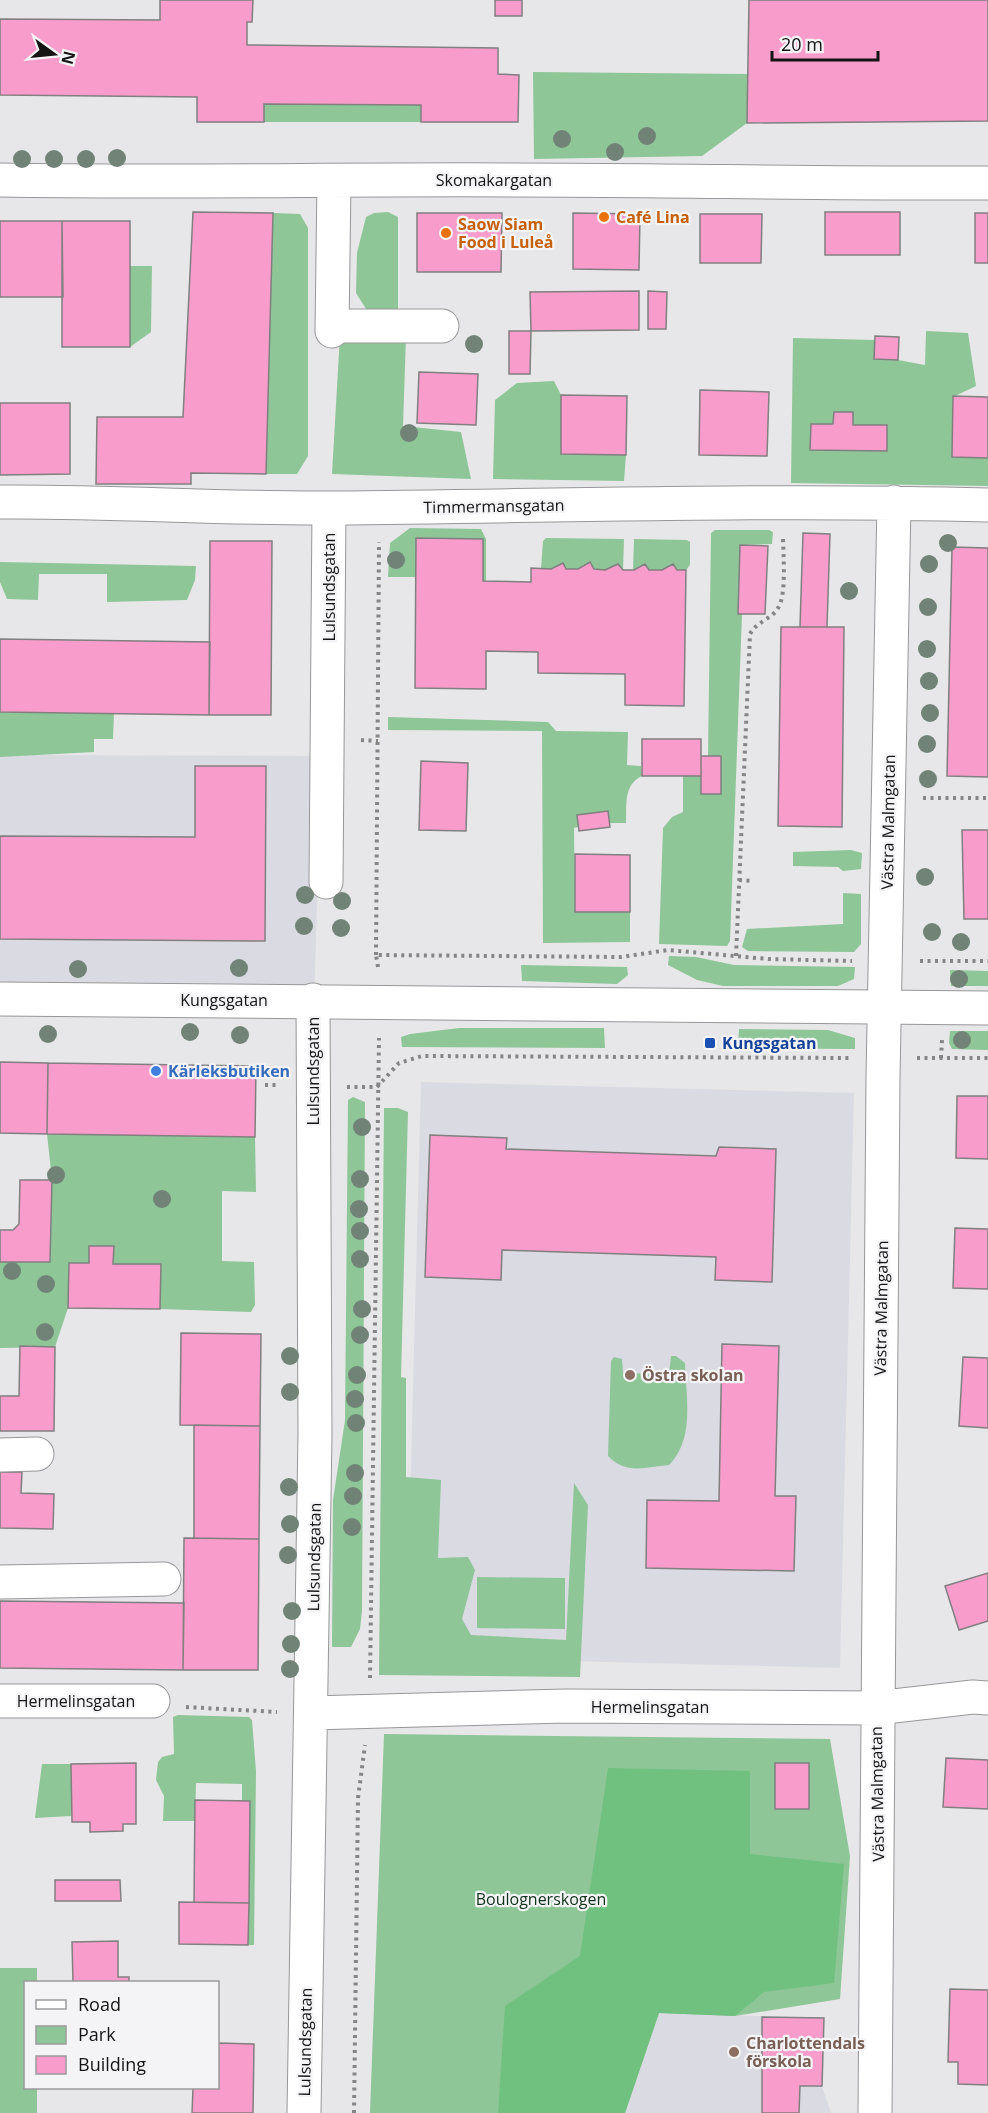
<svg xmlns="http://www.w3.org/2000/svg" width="988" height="2113" font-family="'Open Sans',sans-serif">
<rect width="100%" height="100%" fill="#e7e7e9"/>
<!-- built -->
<path fill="#dadae3" d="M0,755l322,1 -8,246 -314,-2z
M421,1082l433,11 -14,575 -434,-11z
M659,2013l165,5 -2,68 9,27h-206z"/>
<!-- green -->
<path fill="#8ec697" d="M533,72l215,2 -1,49 -45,33 -168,3z
M264,104l157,1v17h-157z
M388,212l10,5v95h-30l-12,-19 1,-40 9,-36 8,-4z
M273,213l27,1 8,14v228l-11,18h-31z
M130,266h22l-1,66 -21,15z
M926,331l42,2 8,53 -23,11 -1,60 36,1v28l-197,-3 2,-145 82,2 -1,19 24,1 27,5z
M340,335l66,1 -3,90 58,6 10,47 -139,-5z
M554,381l7,14v59l65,1 -2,26 -131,-2 2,-79 22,-17z
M410,528l71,1 5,10v43l-3,-1v-42l-66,-1 -1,39h-28l2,-34z
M715,530h54l4,2 -1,12 -32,1 2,69 -12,327 -3,5 -68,-2 4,-116 9,-11 11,-5v-36h18v18h20v-38h-13l3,-223z
M546,538l78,1 -1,31 -5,-6 -13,6 -11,-1 -4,-6 -12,6h-12l-3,-6 -12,6h-10l2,-28z
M634,539l53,1 3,2v23l-4,5h-9l-4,-6 -11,6h-13l-4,-6 -12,6z
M0,562l196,4 -1,14 -8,20 -80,2v-28h-68l-1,26 -31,-1 -7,-17z
M0,712l114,2 -1,25h-19v13l-94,5z
M388,717l160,5 8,9 72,1 -1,33 14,1 1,10c-19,9 -15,29 -16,47h-17l-1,-11 -30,3v12l-4,1 1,84h55v30l-87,1 -1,-212 -154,-1z
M851,850l11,3 -1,16 -18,2 -5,-4 -45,-1v-14z
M843,893l18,1v50l-7,8 -106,-1 -6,-4 5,-18 96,-5z
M669,956l27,1 38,8 121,2 -1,12 -16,7h-115l-26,-6 -29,-15z
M521,965l106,2 1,8 -11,9 -95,-3z
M950,970l38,1v15h-37z
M459,1028h145l1,20 -203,-1 -1,-10 9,-3z
M739,1029l89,1 27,8v11l-117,-1z
M950,1031h38v19l-36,-1 -3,-6z
M353,1097l12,5 -3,509 -2,18 -9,18h-19l1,-147 12,-80 3,-320z
M384,1108h14l10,4 -7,265 5,1v99l35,3 -3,78 30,-1 7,13 -13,49 9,16 95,5 8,-157 14,22 -8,172 -201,-2z
M47,1134l208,3 1,55 -34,-1v70l32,1 1,43 -4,7 -91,-3 1,-44 -48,-1 1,-17 -25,16 -21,45 -13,39 -55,1v-86h50l2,-82z
M671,1356h5l9,7c1,34 10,76 -16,102 -24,2 -43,10 -61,-9l3,-95 3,-4 8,2 1,14 46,1z
M477,1577l88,1v51l-88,-1z
M178,1715l71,2 3,3 4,51 -2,174h-6l2,-144h-8v-17l-46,-1 -1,38h-32l1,-25 -8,-16 2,-18 4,-5 12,-3 -1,-37z
M384,1734l446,5 20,117 -10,143 -105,17 -76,-3 -34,100h-255z
M42,1764h29v52l-36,2z
M0,1968h37v14h-11v106h11v25h-37z"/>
<!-- forest -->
<path fill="#70c080" d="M608,1768l142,3v83l94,10 -10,119 -70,9 -29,24 -76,-3 -34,100h-127l7,-107 75,-50z"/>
<!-- building -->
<path fill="#f89dcb" stroke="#817f80" stroke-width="1.5" d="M160,0h93l-1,22h-5v23l251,3v26l21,1 -1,47h-97v-17l-157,-1v18h-67v-25l-197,-2v-76l160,1z
M495,0h27v16h-27z
M749,0h239v121l-241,2z
M193,212l80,1 -7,261 -75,-1v11h-95l1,-67h86z
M825,212h75v43h-75z
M417,213h85l-1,59h-84z
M573,213l67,1 -1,56 -66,-1z
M975,213h13v50h-13z
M700,214h62l-1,49h-61z
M0,221h62l1,76h-63z
M62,221h68v126h-68z
M639,291v39l-108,1 -1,-39z
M648,291l19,1 -1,37h-18z
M509,331h22l-1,43h-21z
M875,336l24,1 -1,23 -24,-1z
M419,372l59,2 -2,51 -59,-2z
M700,390l69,2 -2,64 -68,-1z
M561,395l66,1 -1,59 -65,-1z
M953,396l35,1v61l-36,-1z
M0,403h70v71l-70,1z
M834,412h19v13h34v26l-77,-1 1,-26h22z
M803,533l27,1 -3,93h-27z
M416,538l67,1v42l48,1v-14l20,1 12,-6 3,6h12l12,-7 4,7 11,1 13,-6 5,6h11l11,-6 4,6h13l11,-6 4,6h9l-2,136 -59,-1v-31l-87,-1v-21l-52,-1v38l-71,-1z
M210,541h62l-1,174h-62z
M740,545l28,1 -3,68h-27z
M952,547l36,1v229l-41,-1z
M781,627h63l-2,200 -64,-1z
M0,639l210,3 -1,73 -209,-3z
M642,739h59v37h-59z
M701,756h20v38h-20z
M421,761l47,2 -2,68 -47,-1z
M195,766h71l-1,175 -265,-2v-103l195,1z
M608,811l2,16 -31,4 -2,-16z
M962,830h26v89h-24z
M575,854l55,1v57h-55z
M0,1062l48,1 -1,71 -47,-1z
M48,1063l208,3 -1,71 -208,-3z
M957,1096h31v63l-32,-1z
M430,1135l77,3 -1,11 210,7 3,-9 57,2 -4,133 -57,-2 1,-23 -214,-7 -1,30 -76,-3z
M20,1180h32l-2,82h-50v-32h13l6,-6z
M955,1228l33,1v60l-35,-1z
M89,1246h25l-1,18h48l-1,45 -92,-1 1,-45h20z
M181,1333l80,1 -1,92 -80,-1z
M722,1344l57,2 -4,150h21l-2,75 -148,-3 1,-68 72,1z
M20,1346l35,1 -1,84h-54v-35h19z
M963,1357l25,1v70l-29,-2z
M194,1425l66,1 -1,113 -65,-1z
M0,1472h22l-1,21 33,1 -1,35 -53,-1z
M184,1538l75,1 -1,131h-75z
M988,1573v48l-29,9 -14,-44z
M0,1601l184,2 -1,67 -183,-2z
M946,1758l42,2v49l-45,-2z
M136,1763v61h-13v7l-33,1v-10h-18l-1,-58z
M775,1763h34v46h-34z
M195,1800l55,1 -1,102 -55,-1z
M55,1880h65l1,21h-66z
M179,1902l70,1 -1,42 -69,-1z
M118,1941v36h11v5h-56l-1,-40z
M950,1989l38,1v95l-30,-1v-22h-10z
M762,2017l62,1 -2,68h-22l-1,27h-37z
M218,2043l36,1 -1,69h-61l1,-25h25z"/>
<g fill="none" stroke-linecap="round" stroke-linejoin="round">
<defs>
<path id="minor" d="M0,180c172,3 344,-1 516,0 158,0 315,4 472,3
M332,326h110
M332,331l2,-150
M0,502c111,-1 222,7 333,6 218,-2 437,-9 655,-3
M326,882l3,-374
M0,999l988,9
M0,1455l37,-1
M0,1582l164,-3
M0,1701h153
M311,1713l255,-7 310,2 97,-11 15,1
M304,2113l11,-679 -2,-434
M875,2113l8,-1036 11,-575"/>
</defs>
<!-- minor casing -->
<use href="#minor" stroke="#979799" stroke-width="35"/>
<!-- path -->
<path stroke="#858586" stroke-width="4" stroke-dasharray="3 4.5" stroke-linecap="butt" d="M361,740l17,1
M923,798h65
M739,880l14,1
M376,955l3,-413
M736,956l14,-322c7,-13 21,-14 28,-26 9,-13 5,-55 5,-72
M920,961h68
M378,967l-2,-12 245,2 47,-7 100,9 84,2
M917,1058h71
M941,1058l1,-18
M265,1085h14
M347,1087h30l22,-24 23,-7 427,2
M370,1678l9,-640
M186,1707l91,5
M354,2113l4,-315 7,-53"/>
<!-- minor -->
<use href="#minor" stroke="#fff" stroke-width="33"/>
</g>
<!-- trees -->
<g fill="#718377">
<circle cx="647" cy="136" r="9"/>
<circle cx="562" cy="139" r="9"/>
<circle cx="615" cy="152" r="9"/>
<circle cx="117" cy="158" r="9"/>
<circle cx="22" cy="159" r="9"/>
<circle cx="54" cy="159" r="9"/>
<circle cx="86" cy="159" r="9"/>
<circle cx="474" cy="344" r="9"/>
<circle cx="409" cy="433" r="9"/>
<circle cx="948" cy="543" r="9"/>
<circle cx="396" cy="560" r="9"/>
<circle cx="929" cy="564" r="9"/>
<circle cx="849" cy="591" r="9"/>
<circle cx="928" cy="607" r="9"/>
<circle cx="927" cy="649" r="9"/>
<circle cx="929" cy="681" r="9"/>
<circle cx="930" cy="713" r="9"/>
<circle cx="927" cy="744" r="9"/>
<circle cx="928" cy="779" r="9"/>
<circle cx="925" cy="877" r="9"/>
<circle cx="305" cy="895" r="9"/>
<circle cx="342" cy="901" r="9"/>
<circle cx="304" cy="926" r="9"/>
<circle cx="341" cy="928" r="9"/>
<circle cx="932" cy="932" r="9"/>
<circle cx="961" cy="942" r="9"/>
<circle cx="239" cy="968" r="9"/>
<circle cx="78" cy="969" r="9"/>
<circle cx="959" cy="979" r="9"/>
<circle cx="190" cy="1032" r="9"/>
<circle cx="48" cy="1034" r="9"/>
<circle cx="240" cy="1035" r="9"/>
<circle cx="962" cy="1040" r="9"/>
<circle cx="362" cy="1127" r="9"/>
<circle cx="56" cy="1175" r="9"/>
<circle cx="360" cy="1179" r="9"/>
<circle cx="162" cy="1199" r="9"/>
<circle cx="359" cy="1209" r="9"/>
<circle cx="360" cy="1231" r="9"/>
<circle cx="360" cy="1259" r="9"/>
<circle cx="12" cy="1271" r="9"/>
<circle cx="46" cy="1284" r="9"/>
<circle cx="362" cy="1309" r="9"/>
<circle cx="45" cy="1332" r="9"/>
<circle cx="360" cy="1335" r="9"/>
<circle cx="290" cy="1356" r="9"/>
<circle cx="357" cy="1375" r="9"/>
<circle cx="290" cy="1392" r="9"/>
<circle cx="355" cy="1399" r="9"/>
<circle cx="356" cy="1423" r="9"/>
<circle cx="355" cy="1473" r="9"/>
<circle cx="289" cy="1487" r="9"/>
<circle cx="353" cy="1496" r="9"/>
<circle cx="290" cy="1524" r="9"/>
<circle cx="352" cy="1527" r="9"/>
<circle cx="288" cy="1555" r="9"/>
<circle cx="292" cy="1611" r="9"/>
<circle cx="291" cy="1644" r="9"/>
<circle cx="290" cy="1669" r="9"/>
</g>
<!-- markers -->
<g fill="#e8710a" stroke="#f4f4f6" stroke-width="2">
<circle cx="604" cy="217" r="6"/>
<circle cx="446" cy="233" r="6"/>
</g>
<rect fill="#1a4fb4" stroke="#f4f4f6" stroke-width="2" x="704" y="1037" width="12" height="12" rx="3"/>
<circle fill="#3f7fe0" stroke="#f4f4f6" stroke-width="2" cx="156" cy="1071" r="6"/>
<g fill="#8d6e63" stroke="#f4f4f6" stroke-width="2">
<circle cx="630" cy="1375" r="6"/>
<circle cx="734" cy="2052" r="6"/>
</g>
<g text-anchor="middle" stroke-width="4.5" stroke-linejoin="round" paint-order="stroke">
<!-- street labels -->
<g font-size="16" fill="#141414" stroke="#f4f4f6">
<text x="494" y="186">Skomakargatan</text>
<text transform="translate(494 506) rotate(-1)" y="6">Timmermansgatan</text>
<text transform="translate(329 587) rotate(-90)" y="6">Lulsundsgatan</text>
<text transform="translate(888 822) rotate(-89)" y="6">Västra Malmgatan</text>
<text x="224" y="1006">Kungsgatan</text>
<text transform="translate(313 1071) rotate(-90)" y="6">Lulsundsgatan</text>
<text transform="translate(881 1308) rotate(-89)" y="6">Västra Malmgatan</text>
<text transform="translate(314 1557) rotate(-89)" y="6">Lulsundsgatan</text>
<text x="76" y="1707">Hermelinsgatan</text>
<text x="650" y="1713">Hermelinsgatan</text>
<text transform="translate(877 1794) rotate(-91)" y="6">Västra Malmgatan</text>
<text transform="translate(305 2042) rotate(-89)" y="6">Lulsundsgatan</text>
</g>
<!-- food labels -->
<g font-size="16" font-weight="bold" fill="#c56008" stroke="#f4f4f6" text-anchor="start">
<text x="616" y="223">Café Lina</text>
<text x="458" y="230">Saow Siam<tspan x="458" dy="18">Food i Luleå</tspan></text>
</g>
<!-- transit labels -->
<g font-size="16" font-weight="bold" fill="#164399" stroke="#f4f4f6" text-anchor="start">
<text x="722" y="1049">Kungsgatan</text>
</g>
<!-- shop labels -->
<g font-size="16" font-weight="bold" fill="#366cbe" stroke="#f4f4f6" text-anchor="start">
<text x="168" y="1077">Kärleksbutiken</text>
</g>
<!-- education labels -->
<g font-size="16" font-weight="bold" fill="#785e54" stroke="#f4f4f6" text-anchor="start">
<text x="642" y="1381">Östra skolan</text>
<text x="746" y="2049">Charlottendals<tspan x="746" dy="18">förskola</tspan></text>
</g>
<!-- park labels -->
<g font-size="16" fill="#103219" stroke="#f4f4f6">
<text x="541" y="1905">Boulognerskogen</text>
</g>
</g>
<!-- legend -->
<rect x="24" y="1981" width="195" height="108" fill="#f4f4f6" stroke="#9a9a9c" stroke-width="1.5"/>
<rect x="36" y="2000" width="30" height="9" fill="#ffffff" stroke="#9a9a9c" stroke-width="1.5"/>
<text x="78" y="2011" font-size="18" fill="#141414">Road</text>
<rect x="36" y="2026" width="30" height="18" fill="#8ec697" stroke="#9a9a9c" stroke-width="1.5"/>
<text x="78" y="2041" font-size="18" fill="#141414">Park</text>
<rect x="36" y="2056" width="30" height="18" fill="#f89dcb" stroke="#9a9a9c" stroke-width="1.5"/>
<text x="78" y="2071" font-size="18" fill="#141414">Building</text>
<!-- north arrow -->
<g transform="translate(54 54) rotate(105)" stroke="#f4f4f6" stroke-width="4.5" paint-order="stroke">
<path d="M0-4.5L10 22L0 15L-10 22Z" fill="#141414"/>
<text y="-9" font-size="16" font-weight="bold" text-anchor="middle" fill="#141414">N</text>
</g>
<!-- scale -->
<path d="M772 51v9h106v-9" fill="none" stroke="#141414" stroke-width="3"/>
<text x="781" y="51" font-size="18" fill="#141414" stroke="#f4f4f6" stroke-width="4.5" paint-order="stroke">20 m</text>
</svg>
